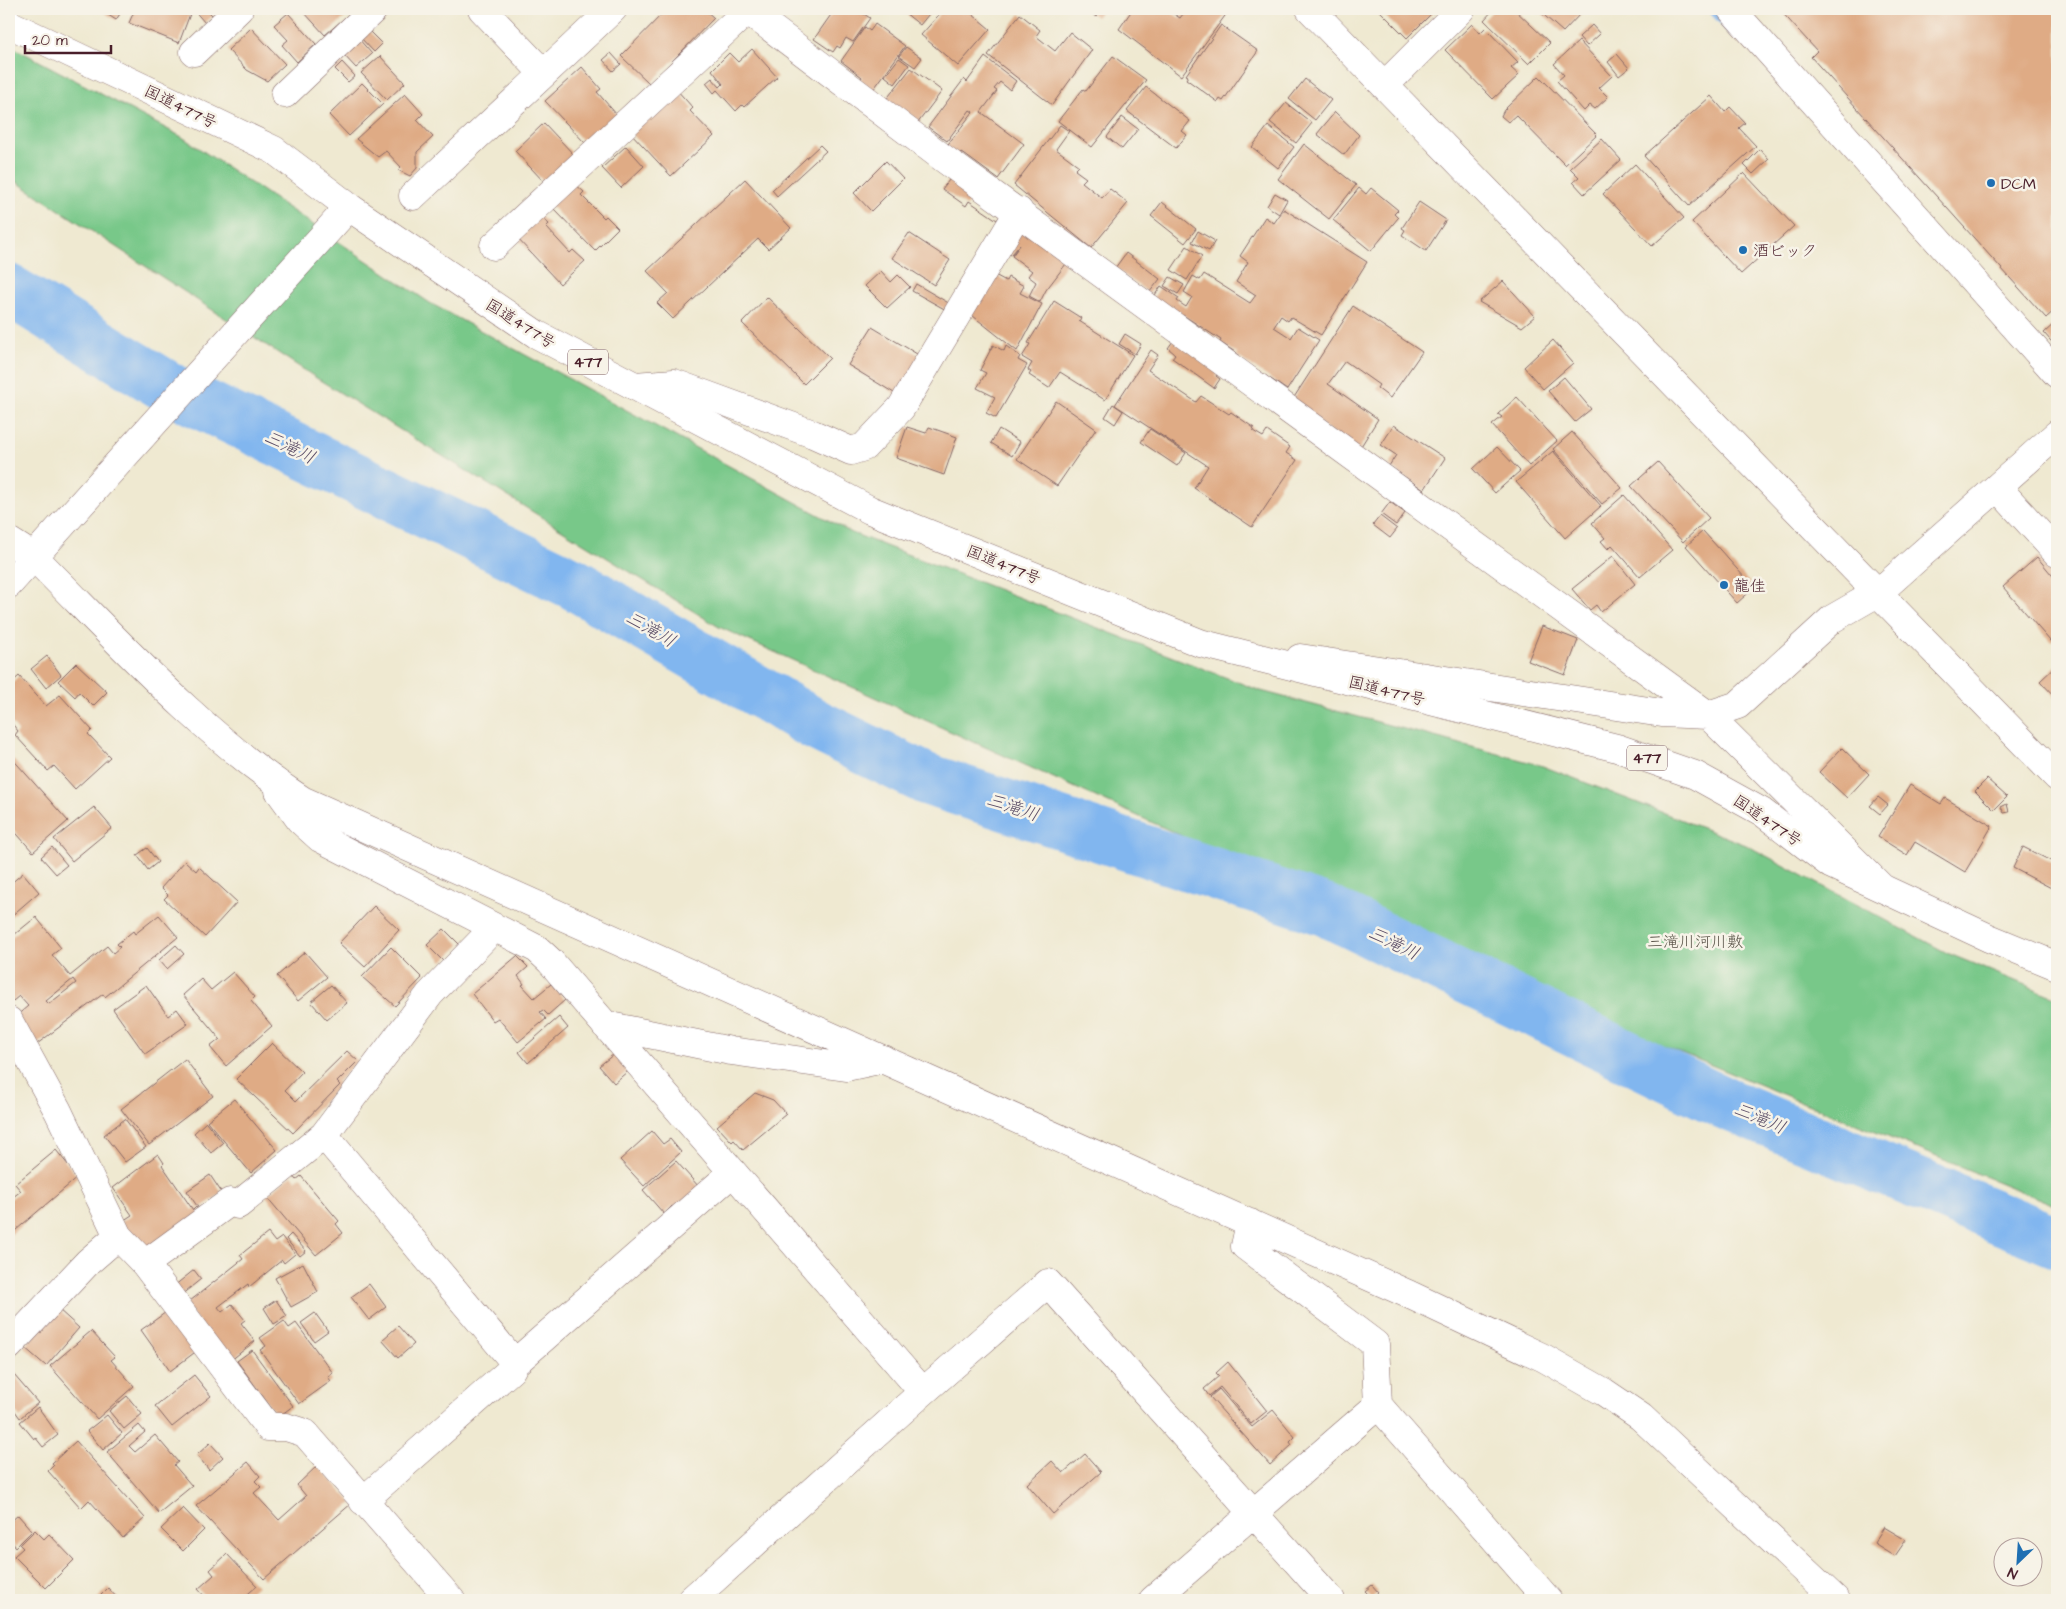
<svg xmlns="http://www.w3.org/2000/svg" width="2066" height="1609" font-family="'Architects Daughter','Klee One',sans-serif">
<rect width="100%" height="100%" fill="#f7f3e8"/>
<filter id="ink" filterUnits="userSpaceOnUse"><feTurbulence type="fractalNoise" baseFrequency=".02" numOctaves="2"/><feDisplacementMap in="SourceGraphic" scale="10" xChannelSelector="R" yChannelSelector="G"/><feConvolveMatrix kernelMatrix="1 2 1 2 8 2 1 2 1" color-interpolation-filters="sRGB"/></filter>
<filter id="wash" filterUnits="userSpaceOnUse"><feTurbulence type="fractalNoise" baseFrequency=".0096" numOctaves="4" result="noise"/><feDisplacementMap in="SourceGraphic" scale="20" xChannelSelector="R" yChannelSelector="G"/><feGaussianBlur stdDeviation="1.12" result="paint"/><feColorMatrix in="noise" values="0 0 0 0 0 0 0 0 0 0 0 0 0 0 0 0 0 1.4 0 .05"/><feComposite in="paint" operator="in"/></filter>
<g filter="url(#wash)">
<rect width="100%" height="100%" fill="#efe9d1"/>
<!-- green -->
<path fill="#78c889" stroke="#61745a" d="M9,45l173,92 248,166 422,230 409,158 279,74 206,80 201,108 110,45v208l-412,-168 -454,-198 -472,-213 -401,-248 -309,-202z"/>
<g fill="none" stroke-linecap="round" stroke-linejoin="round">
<!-- stream -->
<path stroke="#81b6ef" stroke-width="9" d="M1712,9l22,24"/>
<!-- river -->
<path stroke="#81b6ef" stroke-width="52" d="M9,290l162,99 401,194 244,142 110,54 399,131 399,193 333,139"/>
</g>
<g id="blocks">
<!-- building -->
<path fill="#dfab85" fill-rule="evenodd" d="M99,9h24l-7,11z
M135,9h42l13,5 -11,29 -50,-20z
M193,9h13l7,7 -8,7z
M306,9h39l4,5 -24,21 -22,-24z
M667,9h37l10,9 -64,66 -29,-28z
M835,9h28l-2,3 9,6 -17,24 -7,-4 -6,10 -3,-2 -4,6 -19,-13z
M900,9h33l-13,16z
M944,9h22l24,20 -32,37 -37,-31z
M1086,9h17l-7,8z
M1129,9h37l14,9 7,-9h43l-49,67 -62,-47 13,-19z
M1378,9h58l-29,29z
M1494,9h20l36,34 -21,21 -45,-44z
M1537,9h41l4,3 -19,20z
M1779,9h272l6,7v292l-11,10 -235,-261 6,-6z
M288,13l28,31 -19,18 -15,-17 6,-5 -14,-15z
M1020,14l20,16 -4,6 19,15 15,-19 22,18 -40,55 -64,-50z
M875,24l30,22 -32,44 -13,-10 2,-3 -21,-16 24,-34 5,4z
M1472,24l8,9 5,-5 33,34 -7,6 8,7 -26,24 -48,-49z
M1221,25l37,26 -35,50 -3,-2 -2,3 -32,-23 2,-3 -2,-1z
M1592,25l8,9 -13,12 -8,-9z
M251,28l34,36 -18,17 -20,-11 -19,-20z
M366,28l16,16 -8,8 -15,-16z
M358,38l14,16 -16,14 -14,-15z
M1579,41l33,35 -13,12 9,9 -13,12 -5,-4 -6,6 -27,-30 7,-6 -10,-11z
M906,47l16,11 -7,9 -16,-11z
M752,49l25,28 -33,30 -2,-2 -6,6 -19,-21 -3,3 -8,-10 6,-5 8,9 3,-3 -11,-14 17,-17 9,9z
M611,53l10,11 -8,7 -10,-11z
M1617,54l12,14 -10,8 -11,-14z
M380,56l25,27 -18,17 -26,-27z
M1113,56l33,24 -54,67 -34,-26 25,-32 3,2z
M985,57l31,24 -6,9 -10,-8 -6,7 3,2 -16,21 43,32 -26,35 -37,-27 -4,5 -12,-9 28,-36 -3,-2 -23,31 -19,-14 36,-48 3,3z
M899,58l10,7 -14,19 -10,-8z
M342,62l13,14 -7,6 -13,-13z
M582,67l19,22 -4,3 20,23 -31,29 -41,-43z
M911,68l31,23 -25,33 -32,-23z
M1539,76l58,59 -32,30 -49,-50 -8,7 -7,-6 3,-6z
M1305,79l26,21 -16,20 -26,-21z
M362,83l21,21 -34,32 -20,-21z
M1146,87l44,34 -8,10 5,4 -11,13 -49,-37z
M676,89l17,19 -3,3 24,25 -43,40 -41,-44z
M405,94l18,20 -6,6 16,17 -16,15v16l-7,8 -12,-6 3,-3 -15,-16 -8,6 -22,-18z
M1711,96l14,16 5,-5 15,16 -6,5 17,18 -67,60 -45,-50z
M1286,103l26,20 -16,20 -26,-21z
M1335,112l24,23 -15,20 -27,-21z
M1122,117l16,12 -16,20 -15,-12z
M544,123l30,32 -29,28 -30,-32z
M1060,125l9,6 -13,18 23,17 -4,4 11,8 -4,4 20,16 8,-9 18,14 -37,45 -77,-63z
M1268,126l26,21 -16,21 -26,-21z
M1602,139l19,21 -37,34 -11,-12 6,-5 -9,-9z
M1304,144l52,41 -27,34 -51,-40z
M820,145l6,6 -49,45 -5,-6z
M626,146l18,20 -23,22 -19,-20z
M1760,149l9,10 -16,15 -9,-9z
M886,161l17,18 -32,32 -17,-18z
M1635,164l49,54 -32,28 -49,-52z
M1744,173l50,53 -53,48 -49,-52z
M953,175l51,35 -7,10 -28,-19 -3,5 -24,-17z
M745,179l46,49 -23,21 -10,-10 -85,80 -16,-16 11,-10 -21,-22z
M573,182l11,10 -3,3 23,23 2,-2 12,12 -23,23 -45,-46z
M1359,188l7,6 5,-6 27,22 -4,4 4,4 -27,33 -38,-31z
M1275,193l12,7 -8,14 -12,-8z
M1162,202l34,27 -11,14 -34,-27z
M1419,202l27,18 -20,31 -24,-16 3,-5 -3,-2z
M1284,209l83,53 -46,73 -30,-18 -3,4 -7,-5 -7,11 17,11 7,-11 21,13 -32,50 -50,-34 1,-2 -18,-12 1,-2 -38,-25 -3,5 -27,-22 8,-12 18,12 -2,3 9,6 6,-10 -8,-5 9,-16 7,4 4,-6 46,29 6,-8 -20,-13 12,-20 -8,-6 25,-39 9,6z
M539,215l10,9 -3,3 24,26 3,-3 12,11 -25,23 -44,-47z
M1022,224l47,36 -23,30 -6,12 -11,-6 7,-14 -8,-6 4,-5 -20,-15 8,-11 -9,10 -8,-5z
M1198,231l17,10 -6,10 -17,-9z
M909,233l41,27 -16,25 -42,-27z
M1187,246l15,10 -15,24 -16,-10z
M1126,253l34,26 -11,14 -34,-25z
M881,271l10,11 7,-7 12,12 -23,21 -22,-22z
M993,274l13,7 2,-4 16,9 -4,7 22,11 -25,47 -49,-39z
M1170,277l14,8 -6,9 -14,-8z
M1503,281l32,35 -13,11 -43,-25z
M916,284l36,21 -4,6 -36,-20z
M767,297l63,61 -26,26 -62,-61z
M1054,301l27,17 -2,3 54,34 -28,45 -45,-28 -11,16 -20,-13 2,-3 -3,-2 4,-7 -10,-6 8,-13 -2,-1z
M1353,306l69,46 -32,46 -13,-10 2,-3 -34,-24 -17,23 50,35 -20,32 -67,-49z
M2057,321v27l-13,-15z
M872,327l50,30 -23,39 -51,-31z
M1125,334l16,10 -6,10 -16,-10z
M1176,337l45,32 -5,7 4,3 -6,9 -42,-30 3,-4 -7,-6z
M1553,340l20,23 -30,26 -19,-22z
M993,345l11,6 2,-5 14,10 -2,4 9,5 -31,53 -10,-5 9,-16 -18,-9 9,-15 -6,-3z
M1151,350l7,5 -10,15 48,32 5,-6 28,18 2,-2 23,16 -1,3 10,6 4,-6 23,16 -4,6 11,7 -45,67 -58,-39 14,-22 -93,-61z
M1564,377l27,32 -16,13 -27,-31z
M1517,397l40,44 -28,25 -37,-41 10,-8 -4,-3z
M1056,401l40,28 -39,57 -40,-27z
M1113,404l10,7 -8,13 -10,-7z
M1394,425l51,33 -21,32 -35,-24 7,-11 -15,-10z
M907,427l19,6 3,-6 28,10 -13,38 -48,-17z
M999,429l21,13 -8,14 -21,-13z
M1150,429l36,24 -9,13 -36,-24z
M1572,432l50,56 -20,16 -49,-55z
M1497,447l23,24 -25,22 -22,-24z
M1553,451l48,55 -36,32 -49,-56z
M1658,462l51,56 -26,24 -52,-56z
M1624,495l48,55 -32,27 -28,-32 -4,4 -7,-8 4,-3 -13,-15z
M1390,502l15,11 -9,12 -15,-11z
M1380,516l17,13 -7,9 -17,-13z
M1703,531l51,57 -17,15 -51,-57z
M1613,556l22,28 -34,28 -5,-7 -6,5 -18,-21z
M2037,557l20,24v63l-3,-4 -3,2 -48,-55z
M1542,626l36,14 -13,35 -37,-14z
M47,656l14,19 -15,13 -15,-19z
M76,663l31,29 -14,14 -14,-14 -4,5 -17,-16z
M2057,665v34l-17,-18z
M19,676l27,30 14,-11 32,35 -4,4 22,23 -35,32 -21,-23 -6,5 -33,-36 3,-4 -9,-11v-35z
M1842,748l27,26 -22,24 -28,-26z
M9,755l59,66 -35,31 -24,-27z
M1987,779l20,18 -13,13 -19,-19z
M1910,785l31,19 4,-6 47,28 -27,46 -50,-30 -8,13 -29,-18z
M1878,797l10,8 -8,9 -10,-8z
M2007,804l2,8 -5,1 -3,-6z
M94,807l18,21 -40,33 -18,-22z
M52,847l15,18 -11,9 -15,-17z
M2023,847l34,17v27l-44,-23z
M147,848l11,14 -10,8 -11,-15z
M185,861l11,10 3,-4 38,35 -32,35 -41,-38 4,-4 -7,-7z
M23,873l16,19 -30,26v-33z
M374,906l25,24 -34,37 -26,-24z
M159,915l19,22 -73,60 -2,-3 -66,50 -22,-27 13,-11 -9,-10 -6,5 -4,-5v-57l27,-22 25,31 -9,7 18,21 37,-30 6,7 7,-6 -3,-3 16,-13 2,3zM73,979l3,4 -27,21 -3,-3z
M444,929l16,16 -17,16 -16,-16z
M176,945l8,9 -17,15 -8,-9z
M391,947l31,31 -27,28 -33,-29z
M305,952l22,25 -29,24 -21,-25z
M517,956l11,11 -10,9 6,8 -2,1 12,13 17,-14 14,16 -17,15 -5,-5 -3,2 6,7 -28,23 -20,-24 -5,3 -21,-27z
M233,972l22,25 -4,4 21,25 -46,40 -16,-19 10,-8 -37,-44 18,-16 10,11z
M146,985l22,31 9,-7 11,15 -43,30 -32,-45z
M331,985l16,18 -20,17 -16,-18z
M559,1017l9,11 -40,35 -9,-11z
M272,1043l30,29 -17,18 11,11 51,-50 11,10 -21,21 3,3 -47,48 -57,-54z
M9,1045l9,18 -8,4 -1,-2z
M614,1054l14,17 -14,12 -15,-17z
M185,1059l28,37 -64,49 -28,-36z
M755,1093l18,7 13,14 -43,36 -9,-10 -2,2 -15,-16z
M234,1099l43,51 -26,23 -44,-52z
M125,1119l21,28 -21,15 -21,-27z
M206,1122l17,21 -12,10 -17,-20z
M652,1131l11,13 7,-5 11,13 -37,34 -24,-26z
M56,1150l22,27 -69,59v-36l12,-9 -6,-7z
M158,1154l6,9 -2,2 31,45 3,-3 5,7 -59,37 -21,-29 11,-7 -19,-27z
M676,1161l23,26 -24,21 -3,-2 -8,8 -21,-24z
M210,1175l12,18 -23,16 -12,-18z
M292,1175l4,5 5,-4 38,45 -3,3 7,9 -27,22 -50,-59z
M268,1233l7,9 7,-5 13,17 -11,9 -2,-3 -33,27 -1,-3 -30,23 4,5 10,-8 13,16 -4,3 14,18 -25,20 -45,-56 58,-46 -3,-4z
M291,1234l15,17 -6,5 -14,-17z
M303,1263l15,29 -27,15 -16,-29z
M194,1270l7,9 -20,16 -7,-9z
M369,1284l17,23 -17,13 -18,-23z
M276,1300l11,16 -13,8 -10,-16z
M58,1309l21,19 -33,38 -22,-19z
M169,1310l29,40 -28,21 -29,-41z
M315,1313l13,18 -14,10 -13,-18z
M284,1321l5,7 7,-5 37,50 -5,4 3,4 -32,23 -39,-54 6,-4 -6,-8z
M398,1326l16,18 -16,14 -16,-18z
M91,1331l24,26 -4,3 23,26 -37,33 -47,-53z
M252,1350l41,56 -15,11 -41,-56z
M1228,1362l39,49 -16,13 -31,-37 -11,9 -5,-7 15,-13 -3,-3z
M14,1375l24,28 -18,15 -5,-7 -3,2 -3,-3v-31z
M194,1375l17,21 -39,31 -17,-21z
M1219,1389l33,38 21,-17 22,27 -5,5 2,3 -22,20 -60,-68z
M127,1396l15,18 -18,15 -15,-18z
M38,1407l20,28 -15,12 -8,-10 -1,2 -14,-17z
M107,1415l15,18 -19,17 -16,-19z
M139,1425l6,7 -16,14 6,6 20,-17 23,27 -4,3 18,21 -33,27 -52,-61z
M76,1441l69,77 -22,20 -34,-38 -8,8 -33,-37 6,-6 -2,-2z
M210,1443l13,14 -14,13 -12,-15z
M1085,1454l16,18 -48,42 -26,-30 25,-23 11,12z
M248,1462l12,14 -5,5 6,6 -7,6 25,27 27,-24 -9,-11 21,-20 34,38 -88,76 -68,-73z
M183,1508l21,22 -21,21 -22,-22z
M18,1515l14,16 -16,16 -7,-8v-16z
M1884,1527l22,13 -11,16 -21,-13z
M35,1530l9,9 5,-5 25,26 -28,28 -32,-32 9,-8 -3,-3z
M227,1554l30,32 -16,14h-33l-10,-11 16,-14 -4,-5z
M1372,1585l6,7 -6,6 -7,-7z
M108,1588l11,12h-23z
M201,1595l5,5h-12z"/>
</g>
</g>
<g filter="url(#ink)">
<use href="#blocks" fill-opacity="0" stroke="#846665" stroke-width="1"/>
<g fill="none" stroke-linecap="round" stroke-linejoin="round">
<defs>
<path id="minor" d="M482,9l61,64
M746,9l197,149 765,557 172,171
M1310,9l747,768
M1731,9l326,365
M194,52l45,-43
M1385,85l76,-76
M285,94l89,-85
M413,196l200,-187
M494,246l254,-236
M635,386l39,-3 139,51 38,17 13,-4 37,-39 118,-197
M1998,488l59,65
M9,541l25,16c85,85 167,177 268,243l1106,494 136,64 60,34 37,25 195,183
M9,584l340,-377
M1300,658l362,55 46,2 30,-10 94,-86 47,-27 178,-158
M279,791l21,29 20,18 217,111 13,12 373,431
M9,1021l49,90 60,125 27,28 123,163h18l19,6 146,167
M605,1025l126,26 115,16 37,-8
M324,1135l191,228
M1250,1223l-5,23 130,98 3,61 170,195
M145,1264l85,-62 8,3 86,-70 106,-141 64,-66
M9,1346l79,-84 30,-26
M363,1501l148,-131 4,-7 217,-190
M691,1600l232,-208 125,-109 283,317
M1153,1600l225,-195"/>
<path id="highway" d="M9,24l265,126 75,57 187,127 334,176 330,133 417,105 78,27 67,37 68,52 159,74 68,28"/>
</defs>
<!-- minor casing -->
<use href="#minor" stroke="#846665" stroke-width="29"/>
<!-- highway casing -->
<use href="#highway" stroke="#846665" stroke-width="29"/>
<!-- minor -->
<use href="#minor" stroke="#fff" stroke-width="28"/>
<!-- highway -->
<use href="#highway" stroke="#fff" stroke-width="28"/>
</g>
</g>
<!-- markers -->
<g fill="#1f6fb2" stroke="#f7f3e8" stroke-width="2">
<circle cx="1991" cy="183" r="5"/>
<circle cx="1743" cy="250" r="5"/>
<circle cx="1724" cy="585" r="5"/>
</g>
<g text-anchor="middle" stroke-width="5" stroke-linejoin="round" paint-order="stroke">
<!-- shield labels -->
<g fill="#f7f3e8" stroke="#7e5f64" stroke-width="1">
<rect x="568" y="349.5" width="40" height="25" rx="4"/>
<rect x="1627" y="745.5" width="40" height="25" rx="4"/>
</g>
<g font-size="15" font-weight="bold" fill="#4a1f2b">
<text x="588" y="367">477</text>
<text x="1647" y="763">477</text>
</g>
<!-- street labels -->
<g font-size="16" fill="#4a1f2b" stroke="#f7f3e8">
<text transform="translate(181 106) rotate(26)" y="6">国道477号</text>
<text transform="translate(521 323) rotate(32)" y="6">国道477号</text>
<text transform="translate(1004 564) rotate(22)" y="6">国道477号</text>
<text transform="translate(1387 690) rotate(14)" y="6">国道477号</text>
<text transform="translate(1768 820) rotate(34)" y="6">国道477号</text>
</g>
<!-- poi labels -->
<g font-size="16" fill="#4a1f2b" stroke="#f7f3e8" text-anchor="start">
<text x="2001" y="189">DCM</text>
<text x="1753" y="256">酒ビック</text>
<text x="1734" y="591">龍佳</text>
</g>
<!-- park labels -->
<g font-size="16" fill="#585247" stroke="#f7f3e8">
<text x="1695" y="947">三滝川河川敷</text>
</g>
<!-- water labels -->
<g font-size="18" font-style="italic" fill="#5a4c66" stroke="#f7f3e8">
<text transform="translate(290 447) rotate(26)" y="6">三滝川</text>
<text transform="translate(651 629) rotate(30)" y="6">三滝川</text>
<text transform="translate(1013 807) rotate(18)" y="6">三滝川</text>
<text transform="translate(1394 943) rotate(26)" y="6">三滝川</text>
<text transform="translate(1760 1118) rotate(23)" y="6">三滝川</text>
</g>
</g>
<!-- margin -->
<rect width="2066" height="1609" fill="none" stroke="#f7f3e8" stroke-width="30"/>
<!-- north arrow -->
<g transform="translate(2018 1562) rotate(205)"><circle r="24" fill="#f7f3e8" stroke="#b29e9c"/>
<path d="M0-4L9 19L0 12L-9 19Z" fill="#1f6fb2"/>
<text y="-8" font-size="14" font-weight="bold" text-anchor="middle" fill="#4a1f2b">N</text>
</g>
<!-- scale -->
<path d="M25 45v8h86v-8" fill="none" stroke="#4a1f2b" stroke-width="2.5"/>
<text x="32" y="45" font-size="15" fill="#4a1f2b" stroke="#f7f3e8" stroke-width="4" paint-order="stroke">20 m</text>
</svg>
